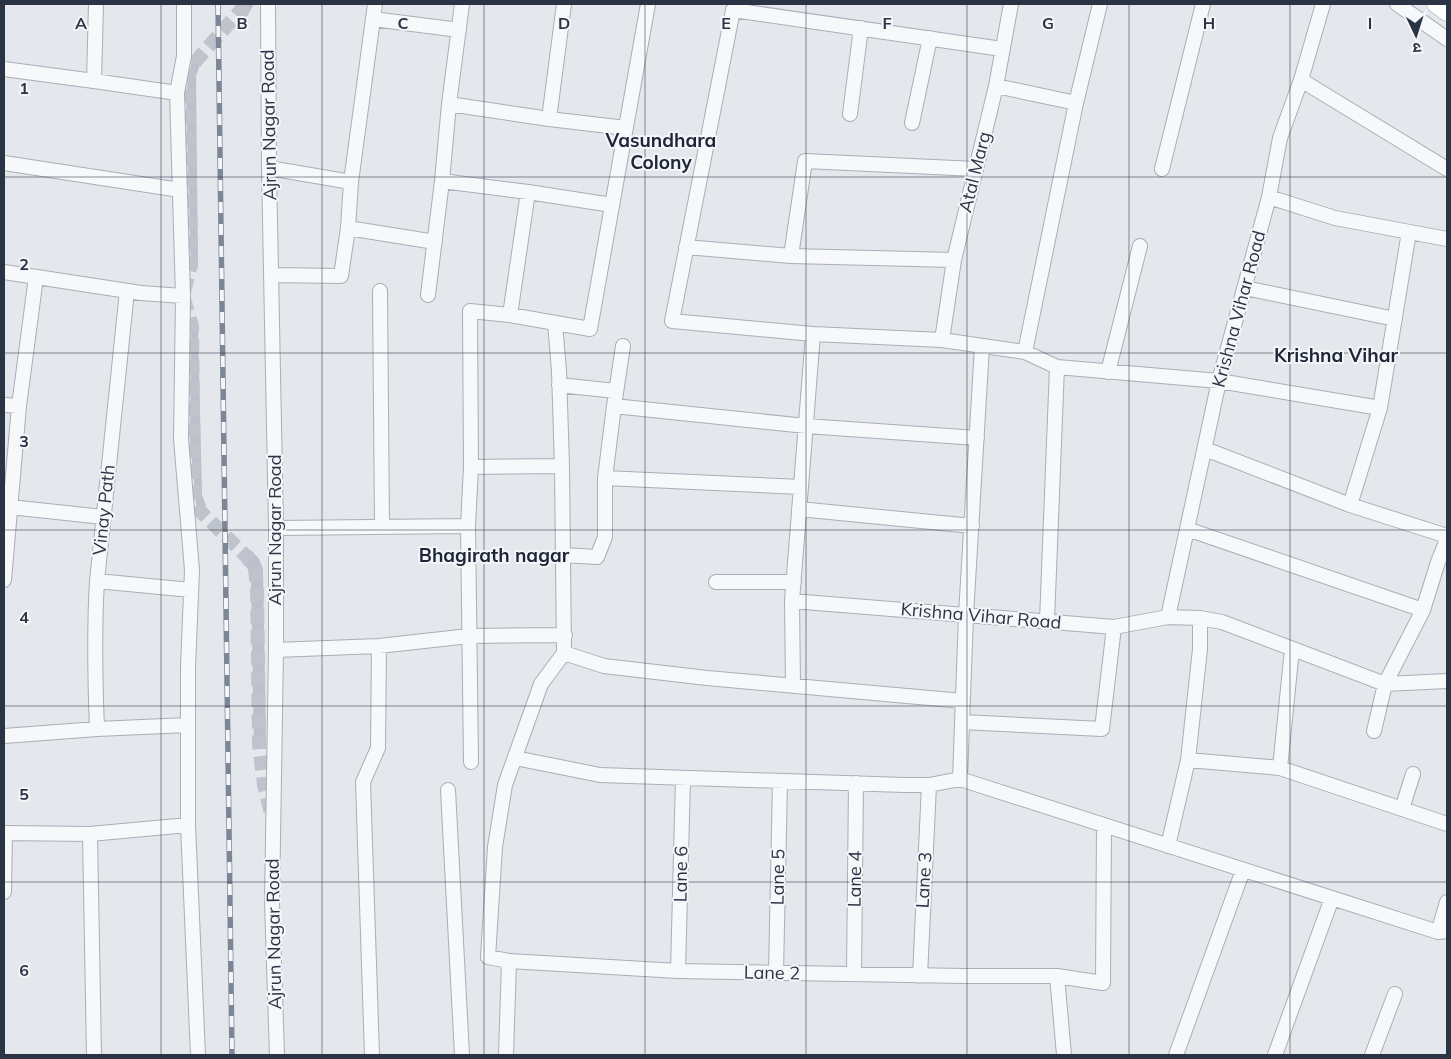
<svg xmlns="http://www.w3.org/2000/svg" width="1451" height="1059" font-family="Mulish,'Noto Sans Devanagari',sans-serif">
<rect width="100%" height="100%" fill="#e4e7ec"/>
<!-- building -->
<path fill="#bbc0ca" d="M238,4h16l-9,16 -9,-10z
M192,59l8,6 -4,11 2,192h-7l-5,-174z
M191,326h7l4,169 4,10 -9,9 -7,-75z
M251,550l8,9 4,10 3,180h-12l-3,-171 -1,-6 -9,-12z"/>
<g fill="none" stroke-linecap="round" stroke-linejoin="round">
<!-- minor-tunnel -->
<path stroke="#bfc3cb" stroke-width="14" stroke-dasharray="14 7" stroke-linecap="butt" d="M244,4l-4,7 -44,50 -8,13 3,190 -8,32 9,30 2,169 5,15 47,46 9,13 2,18 2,157 5,41 7,28"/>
<defs>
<path id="minor" d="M184,4v52l-7,37 6,203 -2,143 11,131 -4,97v158l10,230
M268,4l1,164 7,360v122l-4,252 5,153
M1397,4l50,35
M373,19l86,11
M1002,49l-269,-39 -61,311 141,13 129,6 83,12 32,15 162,14 161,27
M4,69l90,12 83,12
M1301,80l146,89
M94,81l2,-77
M996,86l80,17
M449,104l100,15 77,9
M850,114l11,-86
M549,119l15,-115
M912,123l18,-85
M4,163l176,27
M269,168l82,14
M1162,169l41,-165
M442,181l86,11 84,13
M1269,197l66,21 112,21
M348,228l87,14
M686,247l105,9 163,4
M791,256l14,-95 171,8
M4,272l137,21 42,3
M271,275l70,1 7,-48 3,-46 24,-178
M1245,288l150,31
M380,291l2,235
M428,295l14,-114 7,-77 13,-100
M510,315l18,-123
M555,323l4,48 3,95 2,187 -23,31 -36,101 -10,62 -7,110 21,4 169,10 286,5h93l46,7 1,-158
M942,340l12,-80 42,-174 15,-82
M1025,352l51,-249 24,-99
M1108,372l32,-126
M559,385l57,6
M4,405l15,1
M614,406l192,20 171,12
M1205,449l145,56 97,31
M471,467l91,-1
M605,478l196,9
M1350,505l30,-97 29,-176
M10,507l93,10
M799,509l173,17
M276,528l192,-2
M1187,529l236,81
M563,555l34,2 8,-20v-59l9,-72 9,-60
M4,580l15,-174 17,-129
M97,581l94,9
M716,582h78
M792,601l322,26 54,-10 32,1 22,4 163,62 62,-3
M1168,617l51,-236 50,-184 11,-59 21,-58 22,-76
M1047,621l10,-254
M276,650l103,-4 90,-10 96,-1
M564,653l40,13 103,12 256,23
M793,686l-1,-85 21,-267
M962,722l140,7 12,-102
M97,729c-2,-50 -3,-98 0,-148l30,-290
M1374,731l11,-47 38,-74 15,-48 9,-22
M4,736l93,-7 91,-4
M515,758l85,17 304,10h25l31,-6 478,153 9,-1
M1188,760l92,8 167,56
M471,762l-3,-236 3,-59 -1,-156 40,4 80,14 58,-325
M1280,768l12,-119
M960,779l6,-164 16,-269
M448,790l14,265
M1402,809l11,-35
M4,833l86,1 98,-9
M90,834l4,221
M1168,846l20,-86 12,-111v-31
M4,892l1,-58
M1438,932l9,-30
M678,971l5,-193
M776,973l4,-192
M854,974l2,-191
M920,976l9,-191
M1057,976l7,79
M372,1055l-9,-273 15,-34 1,-102
M506,1055l3,-94
M1176,1055l67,-185
M1275,1055l57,-157
M1372,1055l23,-61"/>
<path id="major" d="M1436,4l11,8"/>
</defs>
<!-- minor casing -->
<use href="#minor" stroke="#a9aeb7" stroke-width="16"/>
<!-- major casing -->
<use href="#major" stroke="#a3abb8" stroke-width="19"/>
<!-- minor -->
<use href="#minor" stroke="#f7f8fa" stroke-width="14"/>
<!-- major -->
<use href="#major" stroke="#fff" stroke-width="18"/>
<defs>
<path id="rail" d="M218,4l14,1051"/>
</defs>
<!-- rail casing -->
<use href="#rail" stroke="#7d8696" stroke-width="5.5"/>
<!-- rail -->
<use href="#rail" stroke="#f4f6f9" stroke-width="4" stroke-dasharray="11" stroke-linecap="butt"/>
</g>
<!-- grid -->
<path fill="none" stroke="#2b3445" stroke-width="1" stroke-opacity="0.55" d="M161,4v1051M322,4v1051M484,4v1051M645,4v1051M806,4v1051M967,4v1051M1129,4v1051M1290,4v1051M4,177h1443M4,353h1443M4,530h1443M4,706h1443M4,882h1443"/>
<g text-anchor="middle" stroke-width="4" stroke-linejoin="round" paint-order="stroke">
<!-- street labels -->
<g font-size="18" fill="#2b3445" stroke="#f4f6f9">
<text transform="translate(269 125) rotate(-91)" y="6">Ajrun Nagar Road</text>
<text transform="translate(975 172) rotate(-76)" y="6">Atal Marg</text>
<text transform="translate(1239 309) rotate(-75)" y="6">Krishna Vihar Road</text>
<text transform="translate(104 510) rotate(-84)" y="6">Vinay Path</text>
<text transform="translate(275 530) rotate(-90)" y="6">Ajrun Nagar Road</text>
<text transform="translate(981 616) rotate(5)" y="6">Krishna Vihar Road</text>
<text transform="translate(681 874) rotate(-89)" y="6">Lane 6</text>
<text transform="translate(778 877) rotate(-89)" y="6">Lane 5</text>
<text transform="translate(855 879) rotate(-89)" y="6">Lane 4</text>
<text transform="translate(924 880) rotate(-87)" y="6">Lane 3</text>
<text transform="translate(274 934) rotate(-91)" y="6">Ajrun Nagar Road</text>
<text transform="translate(772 973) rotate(1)" y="6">Lane 2</text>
</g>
<!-- neighbourhood labels -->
<g font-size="19" font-weight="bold" fill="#1d2536" stroke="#f4f6f9">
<text x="661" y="147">Vasundhara<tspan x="661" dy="22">Colony</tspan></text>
<text x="1336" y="362">Krishna Vihar</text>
<text x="494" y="562">Bhagirath nagar</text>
</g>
</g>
<g font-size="16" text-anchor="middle" font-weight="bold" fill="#2b3445" stroke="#f4f6f9" stroke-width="4" stroke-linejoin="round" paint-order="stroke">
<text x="81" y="29">A</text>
<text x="242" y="29">B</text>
<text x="403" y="29">C</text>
<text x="564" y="29">D</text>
<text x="726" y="29">E</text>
<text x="887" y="29">F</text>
<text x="1048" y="29">G</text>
<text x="1209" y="29">H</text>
<text x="1370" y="29">I</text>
<text x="24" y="94">1</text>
<text x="24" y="270">2</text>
<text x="24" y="447">3</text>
<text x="24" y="623">4</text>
<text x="24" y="800">5</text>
<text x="24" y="976">6</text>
</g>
<!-- border -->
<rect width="1451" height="1059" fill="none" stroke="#2b3445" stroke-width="10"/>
<!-- north arrow -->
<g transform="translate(1416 35) rotate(176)" stroke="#f4f6f9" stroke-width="4" paint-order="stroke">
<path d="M0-4L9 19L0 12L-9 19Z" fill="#2b3445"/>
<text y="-8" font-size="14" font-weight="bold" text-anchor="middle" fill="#2b3445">उ</text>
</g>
</svg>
